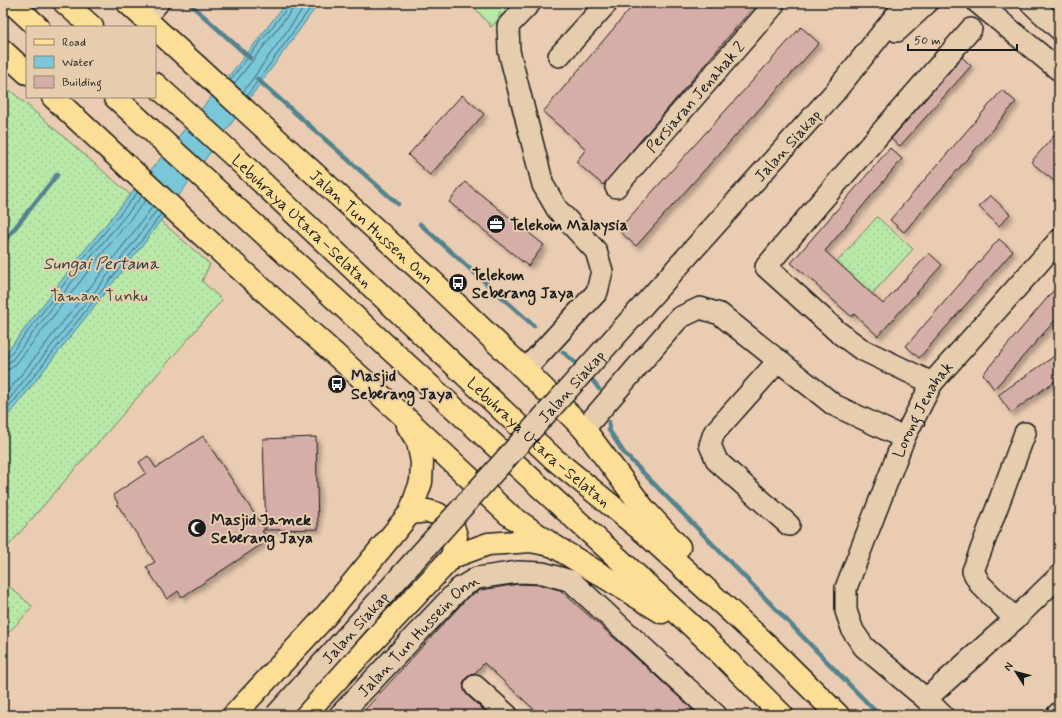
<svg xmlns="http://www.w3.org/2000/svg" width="1062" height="718" font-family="Mynerve,sans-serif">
<defs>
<pattern id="grass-dots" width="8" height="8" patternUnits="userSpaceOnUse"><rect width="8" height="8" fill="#b9e9a8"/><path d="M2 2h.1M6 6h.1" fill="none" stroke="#9ec790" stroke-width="1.8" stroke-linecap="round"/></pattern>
<pattern id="forest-firs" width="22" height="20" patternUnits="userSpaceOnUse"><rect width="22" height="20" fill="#b9e9a8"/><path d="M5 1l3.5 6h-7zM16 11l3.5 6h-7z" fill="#9ec790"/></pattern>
<filter id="shadow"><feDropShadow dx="3.5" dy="3.5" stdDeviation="2" flood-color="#0004"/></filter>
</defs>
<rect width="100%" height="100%" fill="#eaccb2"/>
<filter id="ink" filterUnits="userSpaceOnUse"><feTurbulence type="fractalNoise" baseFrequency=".025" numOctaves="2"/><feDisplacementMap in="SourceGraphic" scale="8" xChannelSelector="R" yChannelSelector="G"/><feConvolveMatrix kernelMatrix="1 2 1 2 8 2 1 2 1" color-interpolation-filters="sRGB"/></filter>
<g filter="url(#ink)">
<!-- grass -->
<path fill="url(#grass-dots)" stroke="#6a8262" d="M3,84l207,180 -8,17 20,19 -219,252z
M877,217l36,32 -41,45 -35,-32z
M3,581l30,26 -30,31z"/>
<!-- forest -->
<path fill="url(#forest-firs)" stroke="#6a8262" d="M471,3h43l-23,24z"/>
<!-- water -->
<path fill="#7ac7d9" stroke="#54838d" d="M286,3h33l-174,239 -142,180v-65l85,-111 158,-191z"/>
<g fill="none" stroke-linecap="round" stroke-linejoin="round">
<!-- shore -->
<path stroke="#426068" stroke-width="1" d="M230,80l58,-73 1,-4
M234,84l58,-74 2,-7
M243,92l64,-89
M247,96l67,-93
M3,359l5,-2 83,-108 47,-57
M3,364l5,-1 4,-3 83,-108 47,-56
M3,370l7,-1 6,-5 84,-108 46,-56
M3,398l130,-165 20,-27
M3,407l135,-170 19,-27
M3,415l139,-175 19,-26"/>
<!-- stream -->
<path stroke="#54838d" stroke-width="4.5" d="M189,3l61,55
M257,79l141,125
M420,224l114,102
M3,243l54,-68
M563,352l18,16
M588,374l11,15
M609,422v8l15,23 255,262"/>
</g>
<!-- building -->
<path fill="#d6aea8" stroke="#1c1c1c" filter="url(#shadow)" d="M635,3h122l-154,182 -27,-23 10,-13 -43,-37z
M801,27l18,16 -183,203 -18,-16z
M962,57l9,9 -71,80 -9,-7z
M1002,90l14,12 -112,130 -14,-12z
M462,95l22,19 -54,61 -22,-20z
M1059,130v46l-5,5 -23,-19z
M890,148l12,11 -77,92 58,53 46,-51 13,12 -64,71 -24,-22 -2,3 -36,-32 1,-1 -26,-21z
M465,182l79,63 -16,21 -79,-64z
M990,195l20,19 -11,12 -20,-19z
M999,239l14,12 -94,107 -13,-12z
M1059,284v32l-65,73 -11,-15z
M1059,353v25l-48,35 -13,-18z
M203,436l62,94 -3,1 6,9 -86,57 -4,-6 -11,8 -21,-32 9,-5 -38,-58 1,-1 -5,-8 33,-22 -7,-11 9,-6 8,12z
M316,437l2,92 -52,1 -3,-91z
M519,584l22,1 19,5 61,54 71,65 -5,6h-147l-56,-52 -10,11 -8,4 -3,5 1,6 3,6 22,20h-129l108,-118 13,-7z"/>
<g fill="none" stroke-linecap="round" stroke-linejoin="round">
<defs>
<g id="minor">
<path d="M978,3l81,67"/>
<path d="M1031,3l28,26"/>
<path d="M144,18l14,-15"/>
<path d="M897,31l30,-28"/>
<path d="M559,56l48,-53"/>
<path d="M778,155l56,-62 72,-90"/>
<path id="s1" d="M616,187l157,-181 -3,-3"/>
<path d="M779,360l-65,73 -4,12 7,16 72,64"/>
<path d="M525,370l72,-78 5,-21 -6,-20 -39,-42 -14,-24 -34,-134 -1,-25 22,-23"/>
<path d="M932,383l-71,-34 -23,-17 -72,-65 51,-61 154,-177"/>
<path d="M584,429l95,-111 21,-10 20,6 114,91 70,33"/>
<path d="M1015,619l-35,-35 -7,-13 52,-138"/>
<path d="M475,686l32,29"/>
<path d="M926,699l89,-80 44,-43"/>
<path id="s2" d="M340,715l120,-127 17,-10 41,-6 25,1 28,8 145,134"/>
<path id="s3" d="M942,715l-16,-16 -62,-52 -11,-16 -7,-20v-23l58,-150 28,-55 127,-143"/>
<path d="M1057,715l2,-2"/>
</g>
<g id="major">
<path d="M128,3l26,24"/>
<path id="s4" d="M155,28l276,252 94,90 59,59"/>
<path d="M3,51l24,22"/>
<path d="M53,97l128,119 216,194 111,104 46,32"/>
<path d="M410,513l18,-2 10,3 15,12 3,10 -4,21"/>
<path d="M234,715l90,-97 86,-105 11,-31 1,-20 -4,-20 -10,-16"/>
<path d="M304,715l148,-158 36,-13 43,-3 19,4"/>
</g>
<g id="highway">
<path d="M12,3l26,24"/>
<path d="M65,3l27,24"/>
<path id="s5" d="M155,84l79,72 320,303 91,74 120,110 73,72"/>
<path d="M115,97l591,542 76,76"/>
<path d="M584,429l60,80 35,38"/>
<path d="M554,546l108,66"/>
</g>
</defs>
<!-- minor casing -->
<use href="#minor" stroke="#1c1c1c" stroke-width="24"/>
<!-- major casing -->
<use href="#major" stroke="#1c1c1c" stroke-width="25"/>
<!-- highway casing -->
<use href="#highway" stroke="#1c1c1c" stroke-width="25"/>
<!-- minor -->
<use href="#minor" stroke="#e6cdae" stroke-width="21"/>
<!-- major -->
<use href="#major" stroke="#fdde96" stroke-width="22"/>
<!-- highway -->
<use href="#highway" stroke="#fdde96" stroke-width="22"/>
<defs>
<g id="minor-bridge">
<path id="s6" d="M276,715l502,-560"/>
</g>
</defs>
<!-- minor-bridge casing -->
<use href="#minor-bridge" stroke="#1c1c1c" stroke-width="24" stroke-linecap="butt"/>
<!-- minor-bridge -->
<use href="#minor-bridge" stroke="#e6cdae" stroke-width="21"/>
</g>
</g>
<!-- icons -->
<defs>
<symbol id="office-disc" viewBox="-11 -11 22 22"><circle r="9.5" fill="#1c1c1c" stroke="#e6cdae"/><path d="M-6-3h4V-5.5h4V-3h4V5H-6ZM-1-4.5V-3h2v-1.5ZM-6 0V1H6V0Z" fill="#fff"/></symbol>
<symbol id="bus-disc" viewBox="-11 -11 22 22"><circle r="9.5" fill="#1c1c1c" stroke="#e6cdae"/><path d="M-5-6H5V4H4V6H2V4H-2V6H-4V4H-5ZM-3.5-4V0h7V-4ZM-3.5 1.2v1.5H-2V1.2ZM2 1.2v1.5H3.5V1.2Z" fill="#fff"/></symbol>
<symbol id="mosque-disc" viewBox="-11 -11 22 22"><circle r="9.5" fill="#1c1c1c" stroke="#e6cdae"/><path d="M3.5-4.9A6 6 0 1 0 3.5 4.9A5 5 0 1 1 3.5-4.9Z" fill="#fff"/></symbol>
</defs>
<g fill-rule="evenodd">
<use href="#office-disc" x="485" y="213" width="22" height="22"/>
<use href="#bus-disc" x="447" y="272" width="22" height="22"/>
<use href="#bus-disc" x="326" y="373" width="22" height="22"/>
<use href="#mosque-disc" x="186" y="517" width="22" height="22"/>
</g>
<g text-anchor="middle" stroke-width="4" stroke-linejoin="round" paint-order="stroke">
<!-- street labels -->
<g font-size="16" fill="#1c1c1c" stroke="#e6cdae">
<text dy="6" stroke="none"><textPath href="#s1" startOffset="120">Persiaran Jenahak 2</textPath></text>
<text transform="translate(787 145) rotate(-48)" y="6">Jalan Siakap</text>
<text dy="6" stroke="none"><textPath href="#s5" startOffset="201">Lebuhraya Utara–Selatan</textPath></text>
<text dy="6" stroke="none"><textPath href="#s4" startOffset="294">Jalan Tun Hussen Onn</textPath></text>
<text dy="6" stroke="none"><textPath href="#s6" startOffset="442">Jalan Siakap</textPath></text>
<text dy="6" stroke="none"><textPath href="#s3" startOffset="362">Lorong Jenahak</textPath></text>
<text dy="6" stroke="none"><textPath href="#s5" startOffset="525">Lebuhraya Utara–Selatan</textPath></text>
<text dy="6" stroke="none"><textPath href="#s6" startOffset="118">Jalan Siakap</textPath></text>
<text dy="6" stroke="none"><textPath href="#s2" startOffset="112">Jalan Tun Hussein Onn</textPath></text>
</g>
<!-- poi labels -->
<g font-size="16" font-weight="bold" fill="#1c1c1c" stroke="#e6cdae" text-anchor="start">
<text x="510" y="230">Telekom Malaysia</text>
<text x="472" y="280">Telekom<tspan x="472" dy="18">Seberang Jaya</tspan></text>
<text x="351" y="381">Masjid<tspan x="351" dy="18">Seberang Jaya</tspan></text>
<text x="211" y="525">Masjid Jamek<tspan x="211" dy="18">Seberang Jaya</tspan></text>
</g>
<!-- park labels -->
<g font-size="16" fill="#3b4538" stroke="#e6cdae">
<text x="99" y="301">Taman Tunku</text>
</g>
<!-- water labels -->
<g font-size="17" font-style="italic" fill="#2f3e42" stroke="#e6cdae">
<text x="101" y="269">Sungai Pertama</text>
</g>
</g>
<!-- margin -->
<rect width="1062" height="718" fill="none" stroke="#e6cdae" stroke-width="16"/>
<rect x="8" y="8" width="1046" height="702" fill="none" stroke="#1c1c1c" stroke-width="1.5" filter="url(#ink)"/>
<!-- legend -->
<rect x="26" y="26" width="130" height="72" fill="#e6cdae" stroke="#958674"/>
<rect x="34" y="39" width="20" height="6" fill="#fdde96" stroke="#958674"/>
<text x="62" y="46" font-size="12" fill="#1c1c1c">Road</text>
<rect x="34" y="56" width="20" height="12" fill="#7ac7d9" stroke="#958674"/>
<text x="62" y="66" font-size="12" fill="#1c1c1c">Water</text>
<rect x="34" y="76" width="20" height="12" fill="#d6aea8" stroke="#958674"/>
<text x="62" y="86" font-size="12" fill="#1c1c1c">Building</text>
<!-- north arrow -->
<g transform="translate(1016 672) rotate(306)" stroke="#e6cdae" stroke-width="3" paint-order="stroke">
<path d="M0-3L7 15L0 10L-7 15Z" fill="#1c1c1c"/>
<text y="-6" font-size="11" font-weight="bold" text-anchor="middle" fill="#1c1c1c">N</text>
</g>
<!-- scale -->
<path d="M908 44v6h109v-6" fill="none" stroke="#1c1c1c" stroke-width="2"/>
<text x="914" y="44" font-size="12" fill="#1c1c1c" stroke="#e6cdae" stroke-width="3" paint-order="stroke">50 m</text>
</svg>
